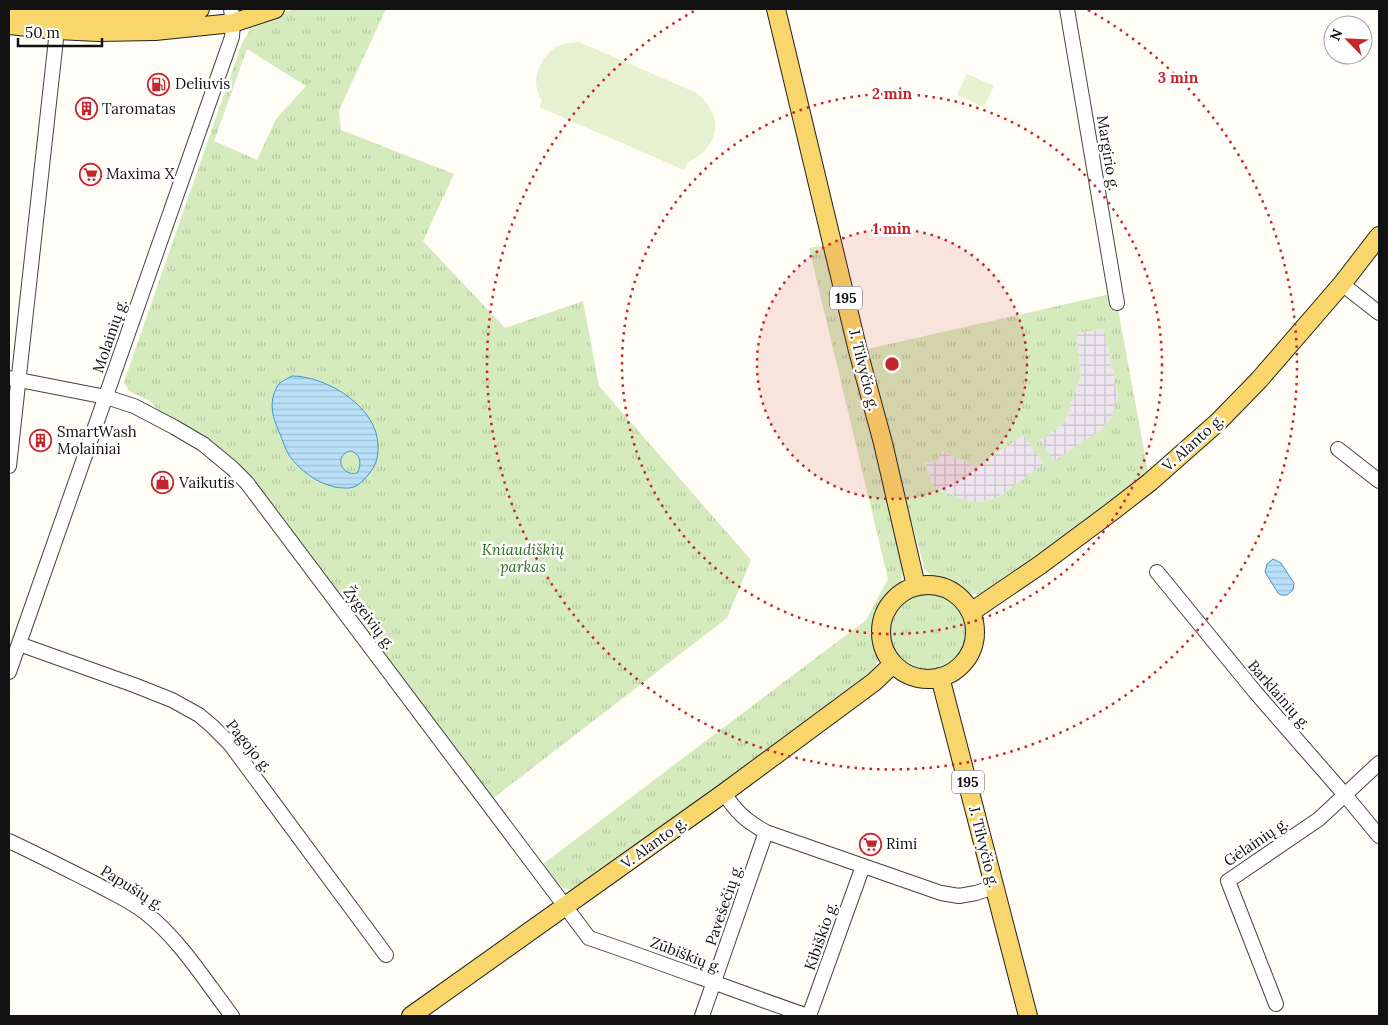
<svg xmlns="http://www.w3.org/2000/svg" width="1388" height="1025" font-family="Lora,serif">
<defs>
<pattern id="industrial-grid" width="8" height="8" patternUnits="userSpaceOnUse" patternTransform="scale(1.25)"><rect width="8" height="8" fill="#eee6ef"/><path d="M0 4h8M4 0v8" fill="none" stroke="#cbc4cc"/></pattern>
<pattern id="grass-tufts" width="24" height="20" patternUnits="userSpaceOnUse" patternTransform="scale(1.25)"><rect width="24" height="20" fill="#d5ebbd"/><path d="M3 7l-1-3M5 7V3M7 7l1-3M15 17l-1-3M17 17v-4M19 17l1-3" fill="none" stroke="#b6c8a1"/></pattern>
<pattern id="water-rules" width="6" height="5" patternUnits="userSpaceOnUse" patternTransform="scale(1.25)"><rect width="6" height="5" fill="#b9e0f7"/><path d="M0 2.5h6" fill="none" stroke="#9ebfd3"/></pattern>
</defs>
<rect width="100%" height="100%" fill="#fffdf5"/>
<!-- industrial -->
<path fill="url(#industrial-grid)" d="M1104,329l14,68 -7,21 -10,12 -47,32 -14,-22 25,-18 16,-47 -4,-42z
M1023,434l22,31 -47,32 -7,3 -17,2 -9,-1 -31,-14 -9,-26h4l13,-10 35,16z"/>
<!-- grass -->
<path fill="url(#grass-tufts)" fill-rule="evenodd" d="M295,9h91l-47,101 2,20 113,44 -31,67 82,87 78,-27 16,85 152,174 -24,58 -235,181 -243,-319 -90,-68 -9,-11 -21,-10 -5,-9 118,-339 9,-14 9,-7zM247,49l59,37 -30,33 -19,41 -43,-19z
M826,245l28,121 49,196 -2,20 -19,24 -4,10 -2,14 4,21 -2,10 -6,12 -17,15 -280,202c-20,-1 -22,-11 -32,-26l323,-244 22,-41 -79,-331z
M1115,293l35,189 -110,83 -61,29 -13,-1 -15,-9 -19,-7 -8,-9 -5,-21 -34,-110 -22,-87zM1104,329l14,68 -7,21 -10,12 -47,31 -14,-21 25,-18 16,-47 -4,-42zM1023,435l21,29 -46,33c-25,11 -41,0 -64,-10l-9,-25h12l5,-11 35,16z
M887 631a42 42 0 1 1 84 0a42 42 0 1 1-84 0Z"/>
<!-- pitch -->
<path fill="#e6f2cf" d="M579,42l118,51c6,6 12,11 15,19 10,22 -5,42 -25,51l-3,7 -145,-63 3,-6c-3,-6 -6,-13 -6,-19 0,-13 9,-28 20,-35 6,-4 16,-4 23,-5z
M967,74l27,12 -10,21 -27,-12z"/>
<!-- water -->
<path fill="url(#water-rules)" stroke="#3f96cf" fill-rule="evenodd" d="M292,376c35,0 87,32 86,71 0,11 -2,19 -10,28 -3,4 -9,10 -14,12 -5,2 -13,1 -19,0 -18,-4 -35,-16 -46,-32 -4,-6 -6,-14 -9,-21 -7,-15 -12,-31 -3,-47 3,-6 10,-8 15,-11zM351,451c10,3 11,14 6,22 -16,4 -24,-19 -6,-22z
M1273,559l8,4 13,20 -1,7 -6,5h-6l-3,-2 -13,-21 2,-8z"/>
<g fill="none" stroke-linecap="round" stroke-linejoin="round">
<defs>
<path id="minor" d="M1067,9l50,294
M1342,284l37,29
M9,378l97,19 28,9 40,21 29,17 29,24 15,15 342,455c74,25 146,53 219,78
M1338,449l41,32
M9,466l48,-436
M1157,572l99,121 89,102 34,41
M19,644l115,41 38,15 27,15 13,11 18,18 156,211
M9,672l223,-635 1,-14 -2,-14
M724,793c12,19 22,28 42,39l175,61 18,3 17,-3 18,-6
M9,841c30,14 59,29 89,44 16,9 35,17 49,29 33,26 59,68 85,102
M1276,1004l-48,-123 91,-62 60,-56
M702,1016l64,-184
M809,1016l54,-150"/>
<path id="major" d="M9,9c63,9 127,8 191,0
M776,9l82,342 25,92 33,143
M9,25l48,5 41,2 57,-1 78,-8 42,-14
M881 632a47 47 0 1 1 94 0a47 47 0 1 1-94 0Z
M971,612l69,-47 70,-52 40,-31 68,-60 41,-42 83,-96 37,-48
M940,677l88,339
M411,1016l313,-223 150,-111 19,-18"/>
</defs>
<!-- minor casing -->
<use href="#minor" stroke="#444" stroke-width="16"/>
<!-- major casing -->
<use href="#major" stroke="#222" stroke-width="20"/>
<!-- minor -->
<use href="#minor" stroke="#fff" stroke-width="14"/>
<!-- major -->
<use href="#major" stroke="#f9d66b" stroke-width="18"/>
</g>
<!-- distance rings -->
<circle cx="892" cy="364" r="135" fill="#c4262e" fill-opacity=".12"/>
<g fill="none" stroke="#c4262e" stroke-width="2.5" stroke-dasharray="2.5 5">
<circle cx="892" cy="364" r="135"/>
<circle cx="892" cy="364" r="270"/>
<path d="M1088 10A405 405 0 1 1 696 10"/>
</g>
<!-- icons -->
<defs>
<symbol id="fuel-ring" viewBox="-11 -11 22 22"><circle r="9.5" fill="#fff" stroke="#c4262e" stroke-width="1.5"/><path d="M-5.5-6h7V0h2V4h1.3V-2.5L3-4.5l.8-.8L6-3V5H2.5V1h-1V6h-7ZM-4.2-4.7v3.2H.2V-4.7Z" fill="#c4262e"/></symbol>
<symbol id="building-ring" viewBox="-11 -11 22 22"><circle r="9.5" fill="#fff" stroke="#c4262e" stroke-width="1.5"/><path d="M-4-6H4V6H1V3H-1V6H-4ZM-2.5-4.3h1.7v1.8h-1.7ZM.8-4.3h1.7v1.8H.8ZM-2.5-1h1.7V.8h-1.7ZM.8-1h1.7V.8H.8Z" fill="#c4262e"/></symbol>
<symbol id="supermarket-ring" viewBox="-11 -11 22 22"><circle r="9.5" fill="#fff" stroke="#c4262e" stroke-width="1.5"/><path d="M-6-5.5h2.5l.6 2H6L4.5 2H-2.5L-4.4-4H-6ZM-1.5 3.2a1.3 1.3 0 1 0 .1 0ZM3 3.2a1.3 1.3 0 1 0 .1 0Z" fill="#c4262e"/></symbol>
<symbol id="shop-ring" viewBox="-11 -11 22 22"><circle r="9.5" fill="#fff" stroke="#c4262e" stroke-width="1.5"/><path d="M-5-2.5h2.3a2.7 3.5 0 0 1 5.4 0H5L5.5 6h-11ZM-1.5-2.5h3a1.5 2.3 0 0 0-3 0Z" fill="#c4262e"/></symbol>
</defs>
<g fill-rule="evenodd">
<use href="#fuel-ring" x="146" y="72" width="25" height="25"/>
<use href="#building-ring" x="74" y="96" width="25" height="25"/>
<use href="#supermarket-ring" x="78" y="162" width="25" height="25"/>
<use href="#building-ring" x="28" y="428" width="25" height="25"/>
<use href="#shop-ring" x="150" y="470" width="25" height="25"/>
<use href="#supermarket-ring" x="858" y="832" width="25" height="25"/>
</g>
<g text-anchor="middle" stroke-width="5" stroke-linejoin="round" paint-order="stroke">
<!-- shield labels -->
<g fill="#fff" stroke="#585858" stroke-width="1">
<rect x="830" y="286.5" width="32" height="23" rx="4"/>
<rect x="952" y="770.5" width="32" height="23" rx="4"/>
</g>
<g font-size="14" font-weight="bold" fill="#111">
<text x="846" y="303">195</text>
<text x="968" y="787">195</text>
</g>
<!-- poi labels -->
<g font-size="15" fill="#111" stroke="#fff" text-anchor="start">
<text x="175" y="89">Deliuvis</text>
<text x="102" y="114">Taromatas</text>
<text x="106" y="179">Maxima X</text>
<text x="57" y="437">SmartWash<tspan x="57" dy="17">Molainiai</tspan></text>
<text x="179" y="488">Vaikutis</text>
<text x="886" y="849">Rimi</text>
</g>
<!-- street labels -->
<g font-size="15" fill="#111" stroke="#fff">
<text transform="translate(1108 153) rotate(81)" y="5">Margirio g.</text>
<text transform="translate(110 336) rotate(-71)" y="5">Molainių g.</text>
<text transform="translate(864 370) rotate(76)" y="5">J. Tilvyčio g.</text>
<text transform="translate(1193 443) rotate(-42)" y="5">V. Alanto g.</text>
<text transform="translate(369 618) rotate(53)" y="5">Žygeivių g.</text>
<text transform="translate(1279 695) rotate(49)" y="5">Barklainių g.</text>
<text transform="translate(249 746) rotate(51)" y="5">Pagojo g.</text>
<text transform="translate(1256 842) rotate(-34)" y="5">Gėlainių g.</text>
<text transform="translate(654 843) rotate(-36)" y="5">V. Alanto g.</text>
<text transform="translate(984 847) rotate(76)" y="5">J. Tilvyčio g.</text>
<text transform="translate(132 888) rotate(32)" y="5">Papušių g.</text>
<text transform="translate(724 905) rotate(-71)" y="5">Pavešečių g.</text>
<text transform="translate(821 936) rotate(-71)" y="5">Kibiškio g.</text>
<text transform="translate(686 955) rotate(21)" y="5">Zūbiškių g.</text>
</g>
<!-- park labels -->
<g font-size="15" font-style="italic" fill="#2f6b1f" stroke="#fff">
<text x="523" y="555">Kniaudiškių<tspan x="523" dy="17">parkas</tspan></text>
</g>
</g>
<circle cx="892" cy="364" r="8" fill="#c4262e" stroke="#fff" stroke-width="2.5"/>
<g font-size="15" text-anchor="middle" font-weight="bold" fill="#c4262e" stroke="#fff" stroke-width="5" stroke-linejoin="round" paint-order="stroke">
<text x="1178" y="83">3 min</text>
<text x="892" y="99">2 min</text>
<text x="892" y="234">1 min</text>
</g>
<!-- border -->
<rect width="1388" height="1025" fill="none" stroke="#111111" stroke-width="20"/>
<!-- north arrow -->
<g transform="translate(1348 40) rotate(294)"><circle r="24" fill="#ffffff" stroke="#a0a0a0"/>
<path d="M0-4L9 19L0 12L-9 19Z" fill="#c4262e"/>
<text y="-8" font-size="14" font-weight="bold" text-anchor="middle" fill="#111111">N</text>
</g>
<!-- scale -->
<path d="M18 38v8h84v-8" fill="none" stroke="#111111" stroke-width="2.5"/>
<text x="25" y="38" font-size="15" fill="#111111" stroke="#ffffff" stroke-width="4" paint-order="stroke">50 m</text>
</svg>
